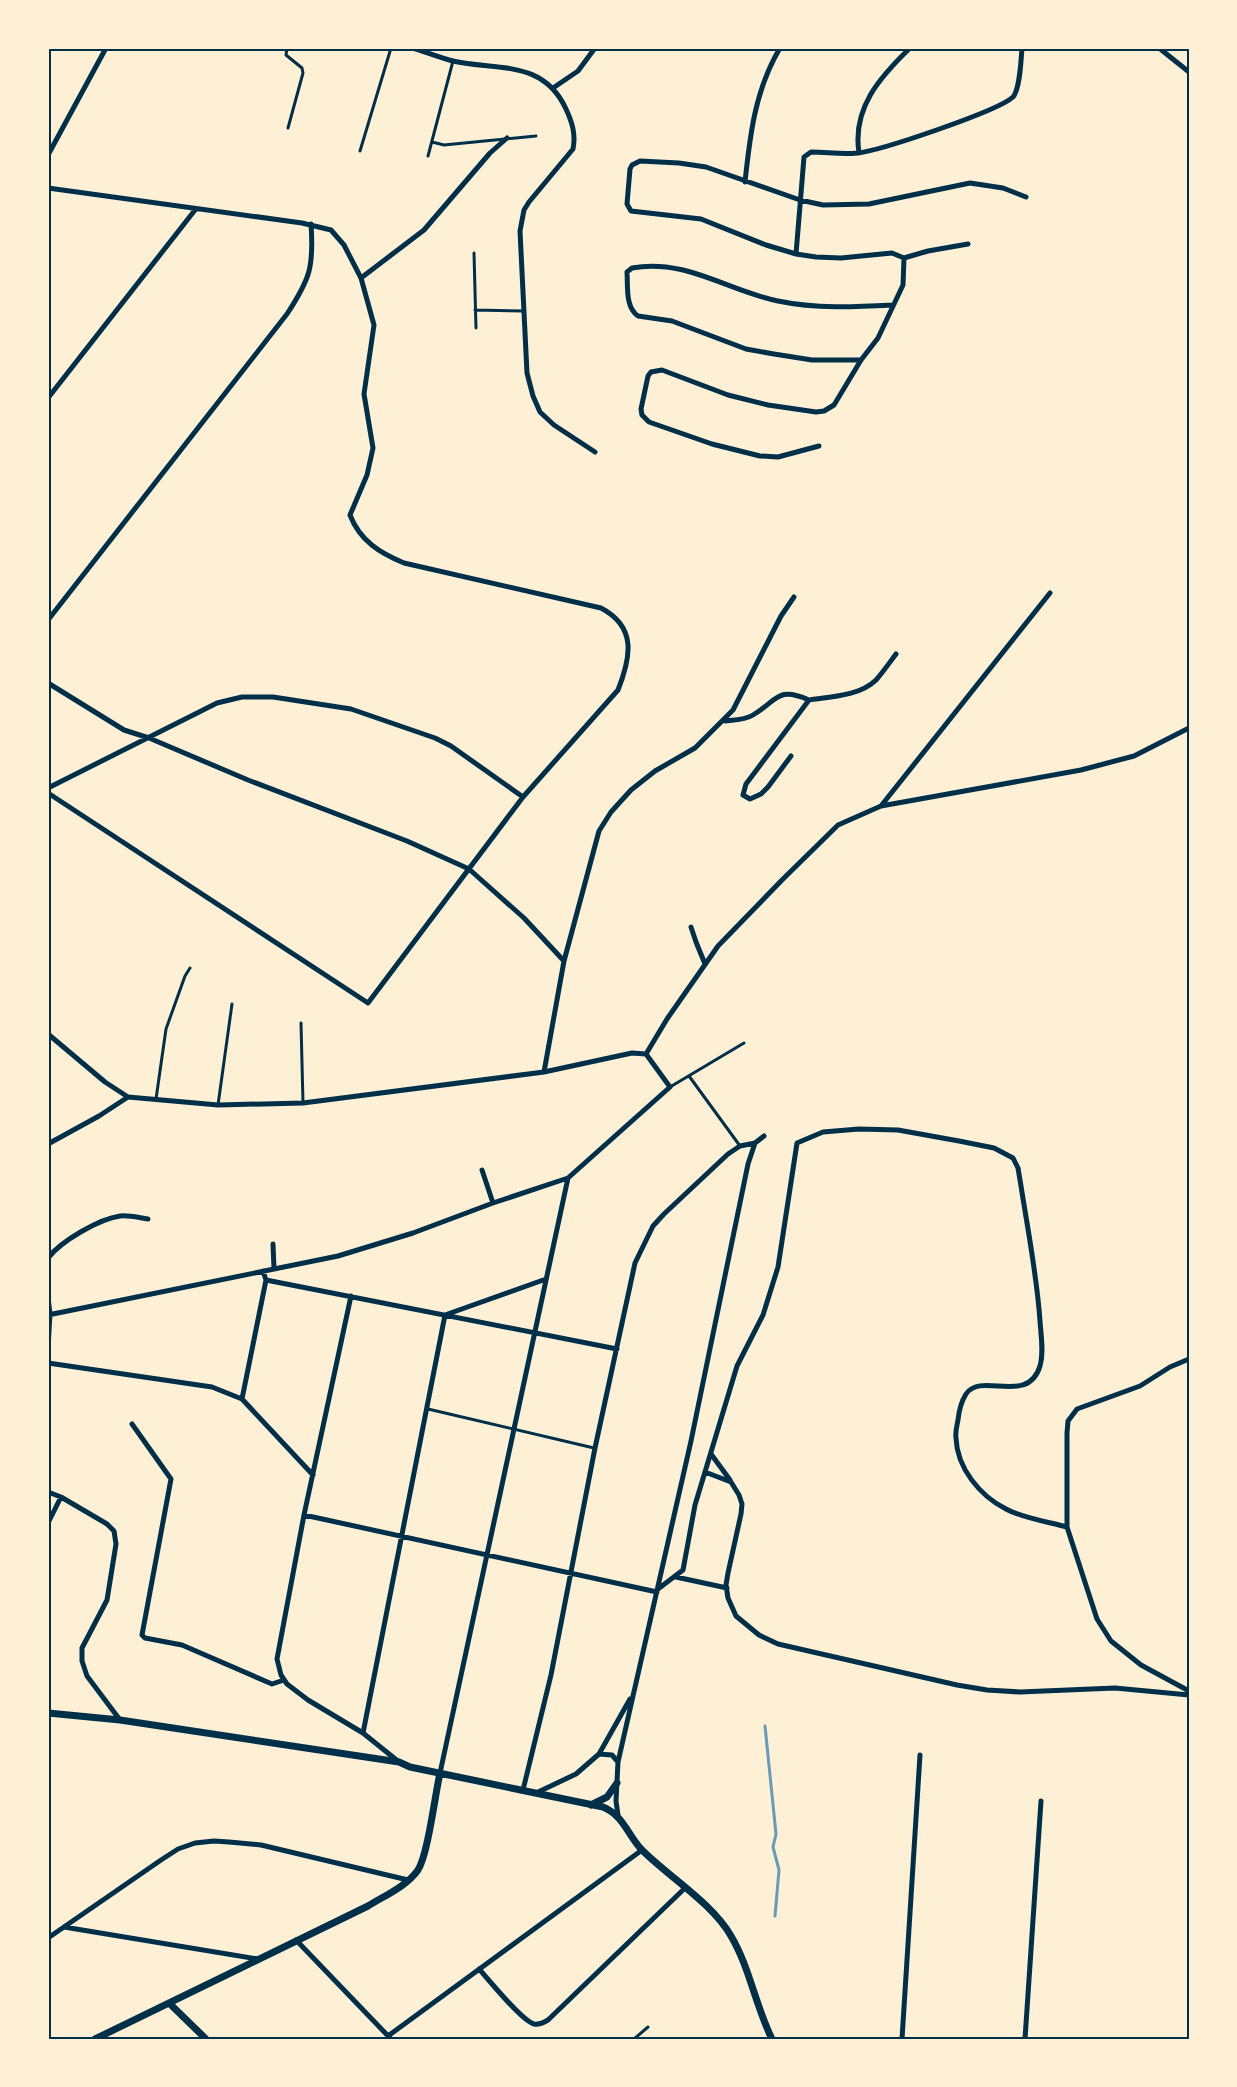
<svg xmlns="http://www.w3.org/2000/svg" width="1237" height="2087" font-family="'DM Sans',sans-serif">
<rect width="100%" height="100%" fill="#fdf0d5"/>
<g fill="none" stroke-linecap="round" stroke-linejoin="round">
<!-- stream -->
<path stroke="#669bbc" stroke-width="3" d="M765,1726l11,108 -3,13 6,23 -4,46"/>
<!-- service -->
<path stroke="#003049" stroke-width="3" d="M287,48l-1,7 16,13 1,5 -15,55
M432,142l12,3 92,-9
M360,151l31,-103
M428,156l25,-95
M474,253l2,75
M475,310l48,1
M301,1023l2,80
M689,1076l51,70
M670,1087l74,-44
M156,1099l10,-70 19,-53 5,-8
M218,1105l14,-101
M428,1409l166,39
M634,2039l14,-12"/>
<!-- minor -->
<path stroke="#003049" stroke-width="5" d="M413,48c13,4 27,10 40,13 44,10 90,-2 113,48 6,13 10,25 7,40l-44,53 -5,8 -4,21 7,142 6,23 7,16 14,13 41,27
M1159,48l30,24
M553,88l25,-17 17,-23
M859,153c-7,-45 21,-76 51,-105
M48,155l58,-107
M745,182c5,-47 10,-92 35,-134
M48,188l254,35 29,7 13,15 17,33 13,47 -10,69 9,54 -6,27 -17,40c10,26 30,38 54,48l197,45c36,19 30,49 17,82l-95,107 -155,206 -320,-210
M968,244l-40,7 -24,7 -12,-5 -51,5 -25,-1 -20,-3 -30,-9 -65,-26 -70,-8 -4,-7 3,-35 2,-4 8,-4 39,2 27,4 94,33 23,5 46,-1 101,-21 33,5 23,9
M796,254l8,-97 7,-5c16,0 31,3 46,1 23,-2 141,-42 156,-56 7,-8 8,-37 9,-49
M361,278l63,-48 66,-77 17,-15
M861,360h-49l-38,-6 -28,-5 -74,-28 -34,-5c-13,-9 -10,-30 -11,-44l5,-4c53,-10 96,23 146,33 38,8 77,6 115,4
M48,398l147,-188
M819,446l-41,11 -18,-1 -48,-12 -63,-22 -7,-7 -1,-6 7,-33 3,-4 11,-2 66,25 40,10 48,7 8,-1 10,-6 27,-45 17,-22 25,-53 1,-27
M48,620l239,-306c23,-35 27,-47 24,-90
M48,683l76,47 25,8 99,42 159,61 62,28 55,49 40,43
M809,700c20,-3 51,-4 67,-20 7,-8 14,-18 20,-26
M725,721c9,-1 20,-1 28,-6 25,-15 24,-29 56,-15l-63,84 -3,11 7,4 11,-5 7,-7 23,-31
M48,788l169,-85 25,-6h31l78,12 84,29 16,8 72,51
M881,806l169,-213
M691,927l5,15 9,22
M48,1034l57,48 23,15 90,8 85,-2 241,-31 88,-19 14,1 21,-35 51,-73 65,-67 55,-54 43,-19 200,-36 53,-14 55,-28
M544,1072l20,-111 35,-130 12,-19 20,-22 24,-19 40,-23 38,-38 48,-94 13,-19
M48,1144l51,-28 29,-19
M482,1170l11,33
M273,1244l1,25
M48,1258c13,-17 51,-39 72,-42 9,-1 20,2 28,3
M266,1280l351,69
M351,1296l-47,219 -27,144 4,16 6,9 21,16 55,33 36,29
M48,1297l2,17 -2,34
M48,1315l290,-59 75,-23 80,-30 75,-25
M1189,1359l-19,8 -30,19 -63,23 -9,12 -1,12v94l30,92 14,22 30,24 48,26
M48,1363l164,24 30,12 71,76
M242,1399l24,-119 -3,-9
M132,1424l39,55 -29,156 3,3 37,7 90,39 12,-4
M711,1454l19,26
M705,1472l26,10 8,13 3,9 -1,10 -13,59 -2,12 2,13 8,18 23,19 19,9 179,41 30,5 33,2 95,-4 74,7
M48,1492l13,5 46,27 7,7 2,13 -9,56 -25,48v13l5,15 33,44
M304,1515l353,77
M48,1523l13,-26
M676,1577l51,11
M658,1589l25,-19 12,-65 42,-139 26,-51 15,-48 19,-124 26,-11 36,-3 39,1 61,11 35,7 19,10 5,10 3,18c7,45 16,90 19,135 1,15 4,31 0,45 -12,40 -59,5 -74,28 -5,8 -7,16 -8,26 -1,5 -3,12 -2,18 1,30 24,58 50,71 16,9 43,13 61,18
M363,1733l82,-418 101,-36
M599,1754l13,1 6,7
M440,1773l128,-595 102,-91 -24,-33
M523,1790l28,-115 44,-227 40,-185 18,-37 11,-12 64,-60 12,-8 15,-3 9,-7
M536,1793l40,-19 23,-20 31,-55
M618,1815l-2,-14 2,-39 73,-321 57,-277 7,-21
M64,1927l194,32
M48,1938l113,-78 17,-11 17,-6 19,-2 15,1 32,3 147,35
M296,1940l95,99
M479,1969c10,11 43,52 55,55 5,1 9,-1 14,-4l137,-132
M388,2036l254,-186
M902,2039l18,-284
M1025,2039l16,-238"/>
<!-- tertiary -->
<path stroke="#003049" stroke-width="7" d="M48,1713l72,7 279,42 11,5 193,40c21,9 24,27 39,43 27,27 70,53 89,86 18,30 25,71 41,103
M591,1805l16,-8 10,-14
M169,2003l37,36
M95,2039l273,-133c16,-10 39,-20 50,-36 10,-16 17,-75 22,-97"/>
</g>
<!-- border -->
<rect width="1237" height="2087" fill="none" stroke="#fdf0d5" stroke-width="99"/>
<rect x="50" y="50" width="1138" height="1988" fill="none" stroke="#003049" stroke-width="2"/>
</svg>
